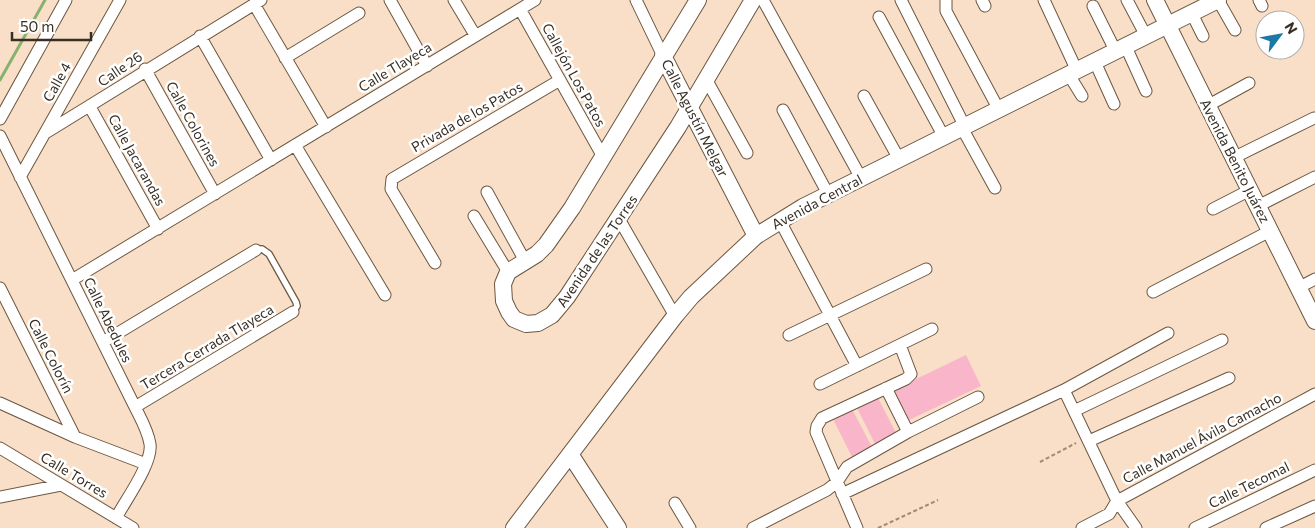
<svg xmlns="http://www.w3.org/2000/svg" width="1315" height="528" font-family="Commissioner,sans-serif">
<rect width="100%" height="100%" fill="#f9dfc7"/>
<!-- green -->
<path fill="#f9b6cb" d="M966,355l15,31 -72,34 -16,-30z
M877,396l19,37 -21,11 -19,-38z
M851,407l21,40 -20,10 -20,-40z"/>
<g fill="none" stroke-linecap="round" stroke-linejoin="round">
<!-- stream -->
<path stroke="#86b16e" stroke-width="3" d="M0,80l45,-80"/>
<defs>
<path id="lane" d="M256,250l6,-1 7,5 27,48 1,4 -4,6"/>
<path id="street" d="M390,0l37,66
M454,0l21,35
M636,0l27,56
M763,0l98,178
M901,0l64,127
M946,0v11l53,99
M982,0l3,6
M1044,0l33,71
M1127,0l19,36
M1218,0l17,30
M1259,0l3,6
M254,4l72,123
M1093,6l23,46
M520,9l82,146
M1192,14l11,22
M879,17l65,120
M200,36l71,124
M1126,47l20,44
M285,58l74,-45
M1095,62l19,42
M145,69l70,125
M1069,75l13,21
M706,79l41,74
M864,96l35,63
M1207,106l42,-23
M90,107l68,122
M783,110l45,84
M0,119l66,-119
M962,128l33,60
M47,132l214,-132
M0,136l135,271c6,12 13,24 15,37 3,19 -25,57 -34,74
M295,145l90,150
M1233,158l81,-40
M20,177l100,-177
M487,192l38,69
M1258,206l57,-29
M1213,209l37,-19
M474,216l34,56
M619,219l56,97
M780,221l77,145
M435,263l-44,-74 1,-10 168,-99
M72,280l463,-280
M0,288l75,149
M1298,288l17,-9
M1153,292l117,-61
M789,335l137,-66
M103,342l153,-92
M820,384l112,-55
M886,388l22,44
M1064,390l53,111 19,27
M0,403l75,34 71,27
M135,407l158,-95
M1074,411l148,-71
M1089,441l140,-63
M0,448l133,80
M842,494l222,-104 104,-57
M0,497l61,-12
M675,503l15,25
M753,528l74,-38 10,-8 10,-15 61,-35 70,-35
M857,528l-41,-96 1,-6 5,-8 84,-39 5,-5 -11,-29
M1082,528l27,-14 8,-13 198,-107
M1195,528l120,-58
M1266,528l49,-22"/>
<path id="secondary" d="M698,0l-126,208 -26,37 -9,9 -29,18 -5,12 1,17 5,11 5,7 12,5 12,-1 14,-8 15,-18 111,-170 75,-127
M1155,0l160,321
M663,56l93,180
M570,454l48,74
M514,528l161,-212 16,-19 65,-61 47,-29 415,-207"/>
</defs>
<!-- lane casing -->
<use href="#lane" stroke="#6c5741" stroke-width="8"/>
<!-- street casing -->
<use href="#street" stroke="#6c5741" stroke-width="13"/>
<!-- secondary casing -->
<use href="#secondary" stroke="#6c5741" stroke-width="18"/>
<!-- path -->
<path stroke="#9d8b7a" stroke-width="2" stroke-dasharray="4 2.5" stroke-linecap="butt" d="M1040,462l36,-19
M878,528l60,-28"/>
<!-- lane -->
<use href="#lane" stroke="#fff" stroke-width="5.5"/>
<!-- street -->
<use href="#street" stroke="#fff" stroke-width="11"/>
<!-- secondary -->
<use href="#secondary" stroke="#fff" stroke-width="16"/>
</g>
<g text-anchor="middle" stroke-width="5" stroke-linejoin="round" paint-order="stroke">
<!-- street labels -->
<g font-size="14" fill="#372e24" stroke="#fff">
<text transform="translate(395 67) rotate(-31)" y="5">Calle Tlayeca</text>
<text transform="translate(120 69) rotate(-34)" y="5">Calle 26</text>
<text transform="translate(574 75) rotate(61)" y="5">Callejón Los Patos</text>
<text transform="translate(57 82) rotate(-61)" y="5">Calle 4</text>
<text transform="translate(467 117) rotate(-30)" y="5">Privada de los Patos</text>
<text transform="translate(695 118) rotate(63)" y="5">Calle Agustín Melgar</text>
<text transform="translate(193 124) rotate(61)" y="5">Calle Colorines</text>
<text transform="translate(137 160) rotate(61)" y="5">Calle Jacarandas</text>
<text transform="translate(1235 161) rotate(63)" y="5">Avenida Benito Juárez</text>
<text transform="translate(817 202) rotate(-28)" y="5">Avenida Central</text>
<text transform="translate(597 251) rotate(-56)" y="5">Avenida de las Torres</text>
<text transform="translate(108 320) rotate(64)" y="5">Calle Abedules</text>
<text transform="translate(207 347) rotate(-31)" y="5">Tercera Cerrada Tlayeca</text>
<text transform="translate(51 356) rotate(63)" y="5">Calle Colorín</text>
<text transform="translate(1202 438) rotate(-28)" y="5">Calle Manuel Ávila Camacho</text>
<text transform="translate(74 475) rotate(31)" y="5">Calle Torres</text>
<text transform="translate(1249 485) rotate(-26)" y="5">Calle Tecomal</text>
</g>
</g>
<!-- north arrow -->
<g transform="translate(1280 35) rotate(58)"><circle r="24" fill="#ffffff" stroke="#afaba7"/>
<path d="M0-4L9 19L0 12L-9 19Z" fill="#1d78a6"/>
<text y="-8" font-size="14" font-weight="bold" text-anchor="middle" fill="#372e24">N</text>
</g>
<!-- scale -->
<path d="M12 32v8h79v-8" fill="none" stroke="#372e24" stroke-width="2.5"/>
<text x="20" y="32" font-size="15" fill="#372e24" stroke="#ffffff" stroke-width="4" paint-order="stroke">50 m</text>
</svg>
